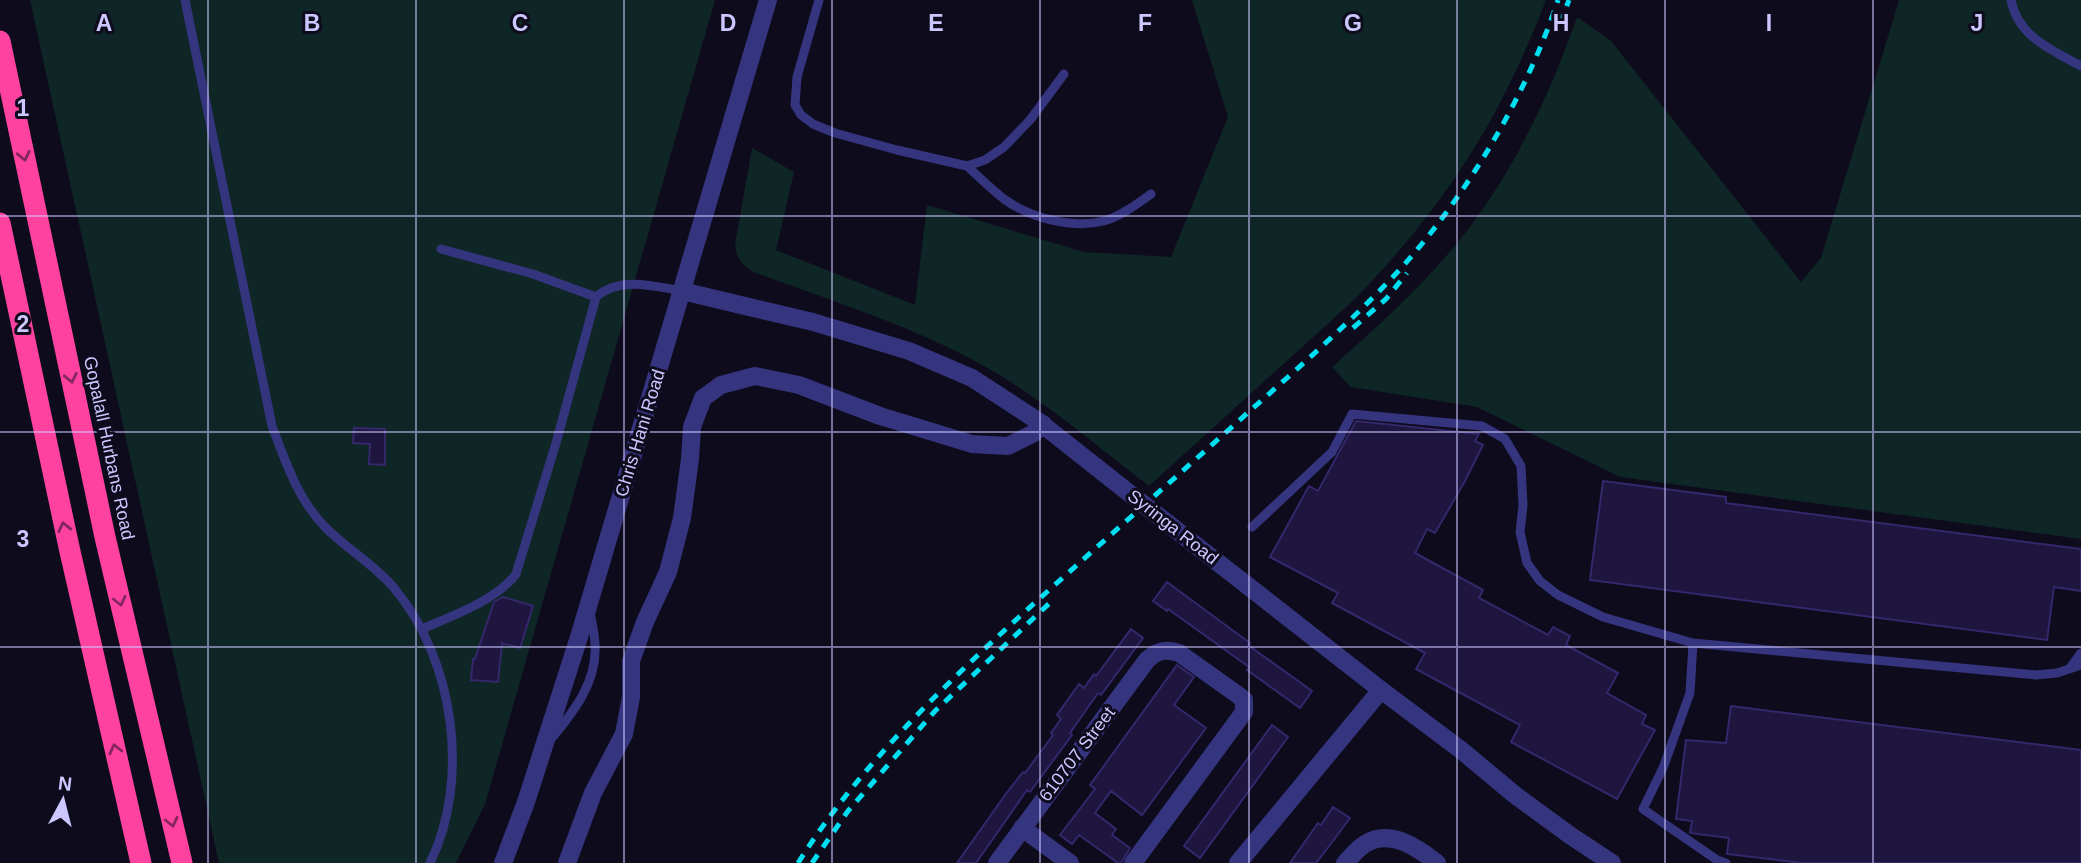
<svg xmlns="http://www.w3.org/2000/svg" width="2081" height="863" font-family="Helvetica,sans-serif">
<rect width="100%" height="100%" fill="#0e0b1d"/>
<!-- green -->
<path fill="#0e2726" d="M30,0h685l-230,804 -29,59h-237z
M1192,0h354c-46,120 -102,207 -191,299l-206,187c-53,-41 -105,-86 -163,-119 -73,-41 -154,-66 -232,-95 -12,-7 -17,-13 -19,-27l17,-97 42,24 -18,78 139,55 12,-100 157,47 87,5 57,-140z
M1899,0h182v539l-461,-62 -143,-70 -126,-20 -19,-20c43,-38 85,-76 122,-120 56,-68 94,-147 123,-230l34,24 190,241 20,-24z"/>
<!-- building -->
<path fill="#1e163f" stroke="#34276b" stroke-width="2" d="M1356,421l123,13 -4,7 8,4 -18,36 -30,52 -8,-4 -12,24 68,37 -4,8 69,37 5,-8 17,9 -4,9 52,28 -11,20 39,22 -4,9 13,6 -38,69 -106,-57 9,-17 -104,-56 9,-16 -93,-50 6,-10 -68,-36 39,-71 9,5z
M354,428l31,1v36l-16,-1 1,-20 -17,-1z
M1603,481l123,16v6l355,46v42l-27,-4 -7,53 -457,-60z
M1167,582l83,61 -2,2 64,46 -12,17 -53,-38 2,-3 -81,-58 -1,2 -14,-10z
M503,597l30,9 -13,42 -18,-5 -4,39 -27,-2 2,-21h2l19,-57z
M1131,629l12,9 -42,57 -3,-2 -28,40 2,2 -42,57 -3,-2 -51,73h-19l48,-68 18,-23 2,1 28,-38 -2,-2 10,-14 -4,-4 22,-31 5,4 10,-14 2,2z
M1177,665l17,12 -20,28 32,23 -64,87 -31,-24 -16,22 21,16 -4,6 18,13 -9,15h-3l-39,-28 -7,9 -12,-9 35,-46 -5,-4z
M1731,706l350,44v113h-279l-75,-9 2,-16 -39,-5 2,-12 -16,-2 10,-79 40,3z
M1272,725l16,12 -88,121 -16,-12z
M1333,807l17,11 -23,31 -11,14h-26l28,-40 3,2z"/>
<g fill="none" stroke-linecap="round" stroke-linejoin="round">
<!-- service -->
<path stroke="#35347e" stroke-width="9" d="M185,0l87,426c14,37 26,74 54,102 21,21 49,37 68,60 60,71 77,191 36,275
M819,0l-22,77 -2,28 6,10 12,9 22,9 62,17 70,16 18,-6 19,-13 26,-27 34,-46
M2011,0c7,37 41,50 70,66
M967,166c12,11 24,23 37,33 26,19 68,30 100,22 17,-5 33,-17 47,-27
M441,249l92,25 63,23
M1252,527l80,-75 20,-38 130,12 23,13 16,27 2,39 -3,27 7,31 13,18 18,14 45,22 90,26 343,32 21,-2 24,-8
M422,629c30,-13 75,-29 94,-55l40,-131 40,-146c24,-21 57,-11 86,-6
M1693,643l-3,50 -27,75 -20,41 74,51 9,3
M2070,668l11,-15
M551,739c22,-26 46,-57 44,-93 0,-12 -3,-23 -5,-34"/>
<!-- minor -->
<path stroke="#35347e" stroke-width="18" d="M1022,828l48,35
M567,863l26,-70 31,-59 7,-37v-36l14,-39 23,-50 14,-54 8,-59 2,-32 11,-29 18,-13 34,-9 44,9 81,31 92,28 36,2 26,-13 9,-9
M997,863l150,-203c11,-10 18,-11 32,-7l59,42 6,5v12l-111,151
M1238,863l143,-173
M1345,863c6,-6 13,-15 20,-19 25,-16 53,4 72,19"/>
<!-- tertiary -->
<path stroke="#35347e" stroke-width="18" d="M682,291l131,31 96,29 63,27 66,43 72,57
M1184,536l197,154 80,60 54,45 56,41 41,27
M503,863l23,-61 53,-165 189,-637"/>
<!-- motorway -->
<path stroke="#ff42a0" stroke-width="21" d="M0,41l105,496 77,326
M0,223l69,324 72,316"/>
<!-- rail -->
<path stroke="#00def2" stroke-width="5" stroke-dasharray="10 9" stroke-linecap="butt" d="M1560,24l9,-24
M1353,328l33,-29 21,-26
M798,863c56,-89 132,-164 209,-235 75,-68 151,-135 226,-202 58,-52 118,-103 170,-160 66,-74 124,-172 155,-266
M812,863l36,-52 87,-100 120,-113"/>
<!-- tertiary-bridge -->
<path stroke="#35347e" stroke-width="18" d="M1110,478l74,58"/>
</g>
<!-- one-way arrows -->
<defs><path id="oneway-chevron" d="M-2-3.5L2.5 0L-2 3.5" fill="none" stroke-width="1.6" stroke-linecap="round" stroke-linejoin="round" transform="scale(1.75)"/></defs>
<g stroke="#86265e">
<use href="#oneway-chevron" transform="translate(24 156) rotate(78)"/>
<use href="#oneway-chevron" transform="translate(71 378) rotate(78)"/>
<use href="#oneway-chevron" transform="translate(64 527) rotate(-102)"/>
<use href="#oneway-chevron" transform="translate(120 601) rotate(77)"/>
<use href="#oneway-chevron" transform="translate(115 749) rotate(-103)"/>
<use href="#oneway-chevron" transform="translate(172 822) rotate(77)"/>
</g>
<!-- grid -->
<path fill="none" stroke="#ccc7ff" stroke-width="2" stroke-opacity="0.55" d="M208,0v863M416,0v863M624,0v863M832,0v863M1040,0v863M1249,0v863M1457,0v863M1665,0v863M1873,0v863M0,216h2081M0,432h2081M0,647h2081"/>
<g text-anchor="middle" stroke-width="6" stroke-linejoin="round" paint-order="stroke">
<!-- street labels -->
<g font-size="18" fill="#ccc7ff" stroke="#0e0b1d">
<text transform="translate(640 433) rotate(-73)" y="6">Chris Hani Road</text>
<text transform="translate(109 448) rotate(78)" y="6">Gopalall Hurbans Road</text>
<text transform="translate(1173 527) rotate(38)" y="6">Syringa Road</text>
<text transform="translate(1077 754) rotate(-53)" y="6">610707 Street</text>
</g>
</g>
<g font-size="23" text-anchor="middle" font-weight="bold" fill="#ccc7ff" stroke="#0e0b1d" stroke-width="6" stroke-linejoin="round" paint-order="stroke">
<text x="104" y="31">A</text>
<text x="312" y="31">B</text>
<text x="520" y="31">C</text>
<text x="728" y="31">D</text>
<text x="936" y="31">E</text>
<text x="1145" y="31">F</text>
<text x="1353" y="31">G</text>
<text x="1561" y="31">H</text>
<text x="1769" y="31">I</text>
<text x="1977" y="31">J</text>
<text x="23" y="116">1</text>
<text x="23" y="332">2</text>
<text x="23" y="547">3</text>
</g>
<!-- north arrow -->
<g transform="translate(63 800) rotate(7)" stroke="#0e0b1d" stroke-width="5" paint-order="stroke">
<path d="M0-5L12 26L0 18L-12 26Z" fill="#ccc7ff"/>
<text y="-10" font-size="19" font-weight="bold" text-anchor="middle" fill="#ccc7ff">N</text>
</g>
</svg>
